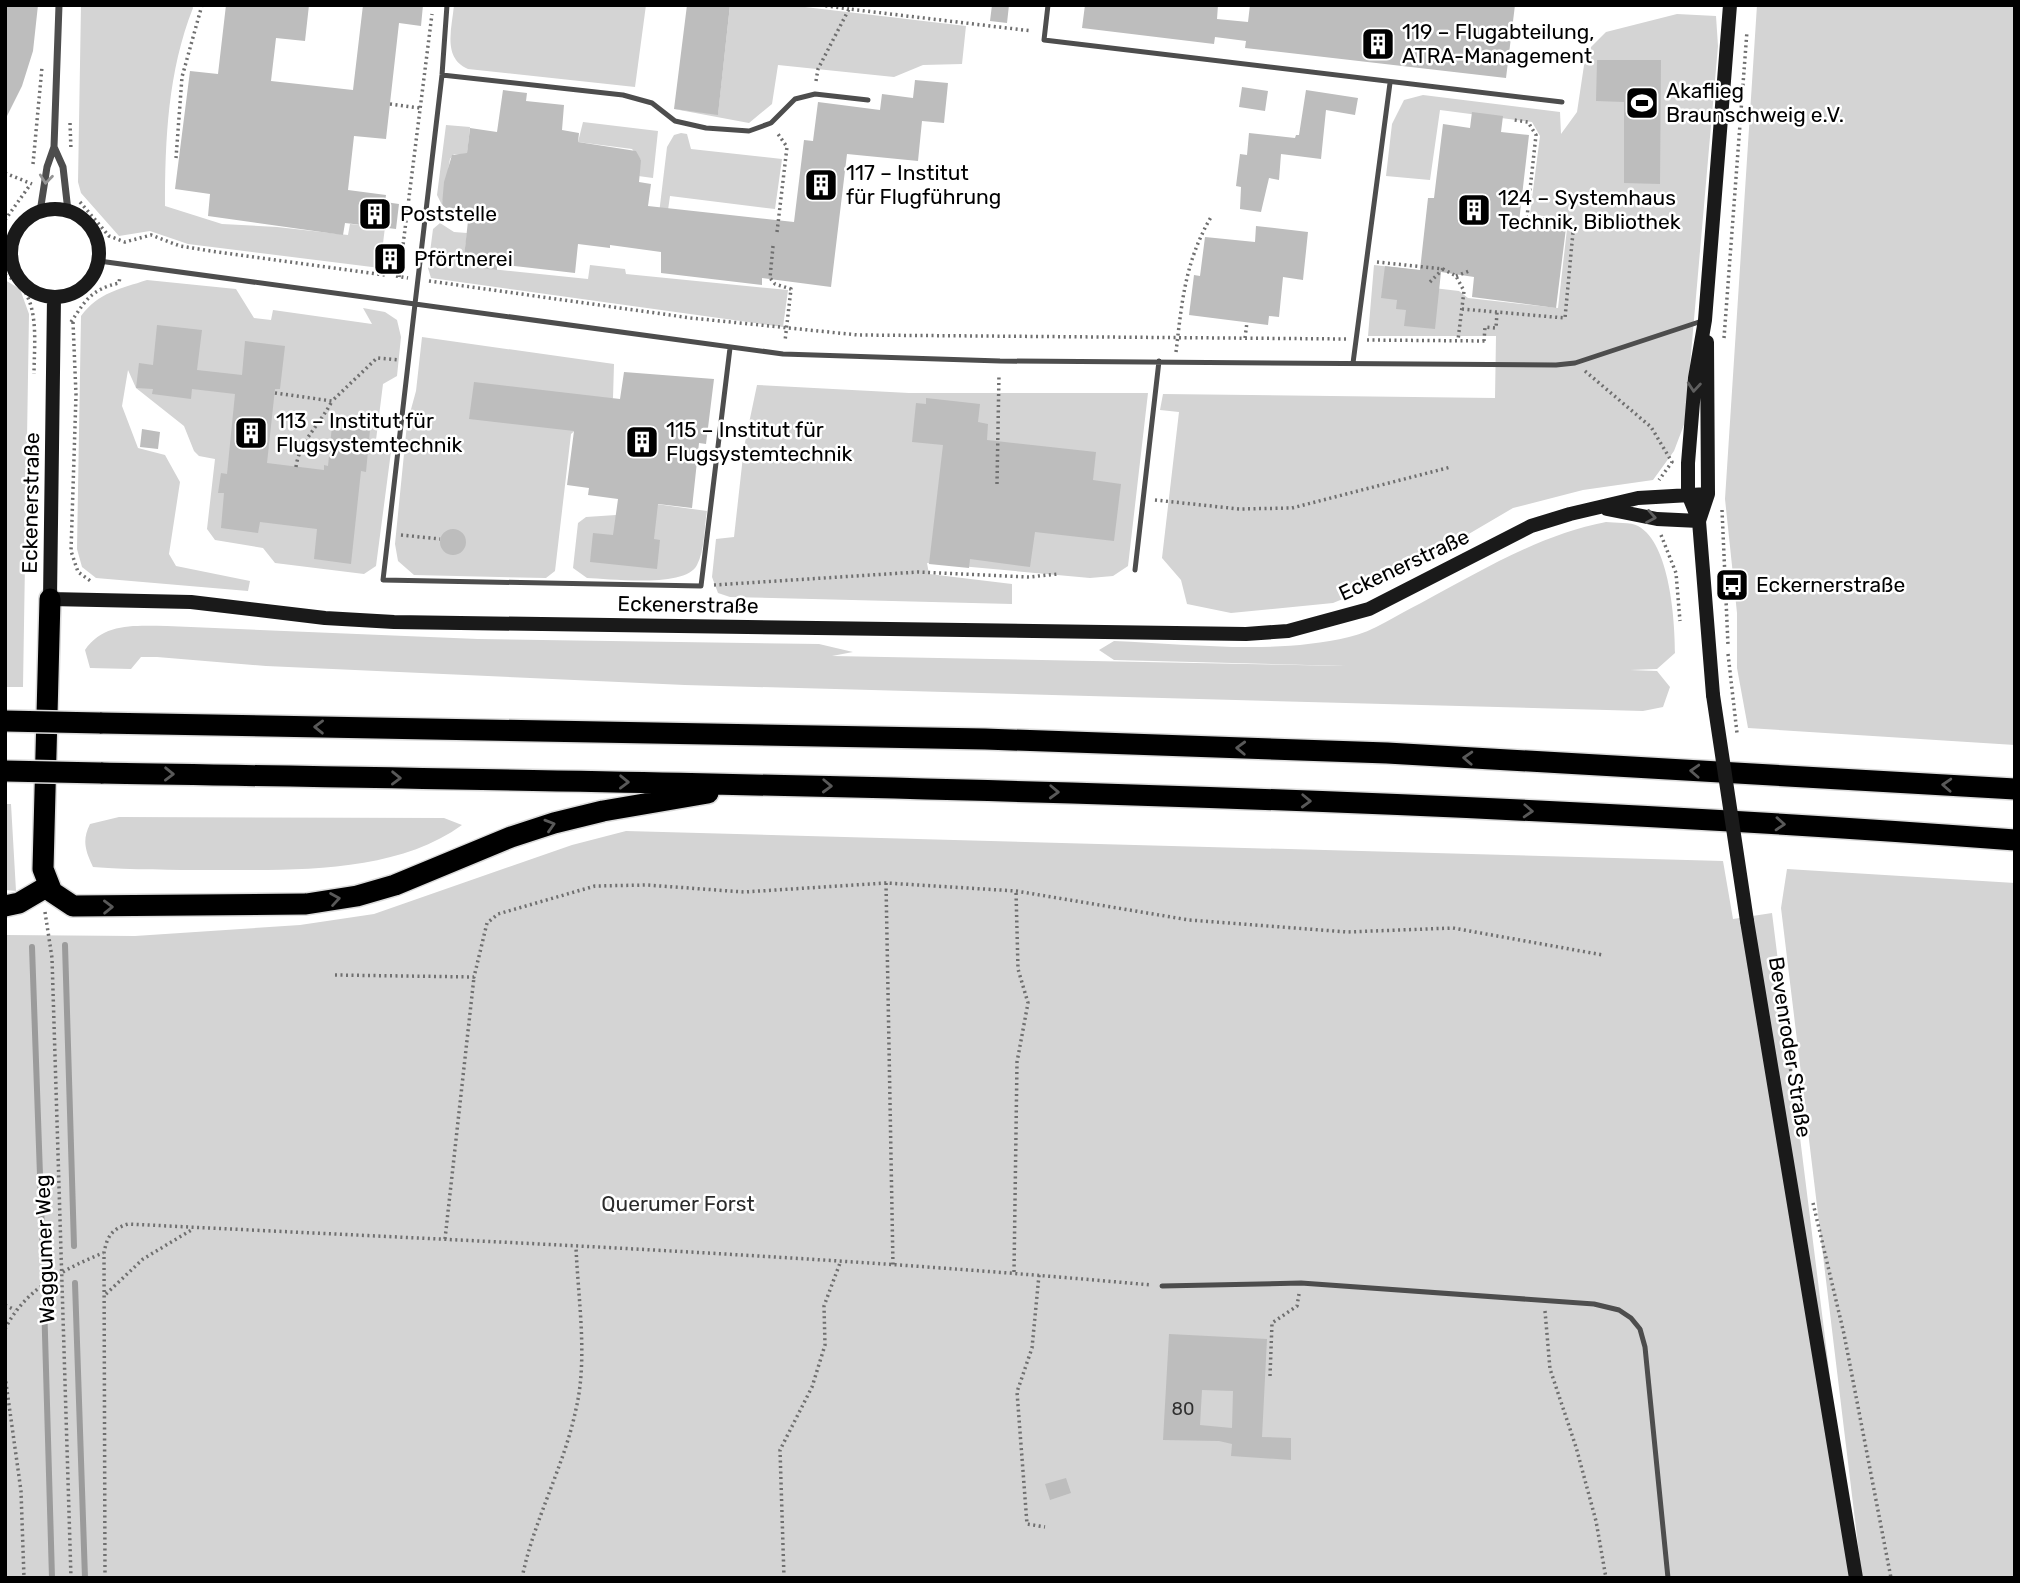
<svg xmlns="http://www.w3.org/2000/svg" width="2020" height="1583" font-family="Rubik,sans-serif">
<rect width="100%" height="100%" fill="#fff"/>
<!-- green -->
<path fill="#d4d4d4" d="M81,5h111l1,3c-25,63 -28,131 -28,198l57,18 55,3 71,8 2,-11 35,3 -5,41 -192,-24 -38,-13 -31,5 -38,-43 -3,-11z
M454,5h192l-11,82 -167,-18c-26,-11 -16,-41 -14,-64z
M730,5h58l178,21 -4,38 -39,1 -29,12 -116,-12 -6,39 -23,19 -75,-14 44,5z
M1757,5h258v740l-267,-17 -11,-60v-55l-12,-114z
M1677,14l39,2 2,30 -33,376 -11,29 -21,29 -70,10 -70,18 -121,71 -59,24 -102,10 -44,-9 -6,-24 -19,-22 17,-146 -19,-2 3,-16 332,4 1,-62h-128l6,-71 53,6 -2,16 34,4 9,7 90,10 9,-79 -4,-10 -33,-5 10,-78 -8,-14 -92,-12 -10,70 -44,-4 6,-52 12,-24 19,-5 137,17 1,22 16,-22 9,-60 20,-20z
M583,122l75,9 -5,47 -22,-3 10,-15 -9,-11 -54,-7z
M446,125l24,2 -3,28 -13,-1 -4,5 -8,46 -5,-10z
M681,133l6,1 4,15 91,10 -7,50 -105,-13 -4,28 -8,-2 9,-75 7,-12z
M440,223l14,9 13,1 -4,33 125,13 2,-14 35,4 1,5 162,16 -5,37 -352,-49 -3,-10 5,-39z
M5,280l15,9 9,25 -6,373h-18z
M147,280l89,9 18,29 17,2 2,-10 99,14 -9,-16 22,4 12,8 4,17 -4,39 -14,8 -7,56 16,4 -16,122 -12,8 -89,-11 -12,-15 -48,-8 -8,-11 8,-70 -16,-3 -5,-5 -10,-25 -48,-38 -8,-18 -6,36 16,42 27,7 15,27 -11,72 7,12 74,15 -2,10 -152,-13 -14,-11 -5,-18 4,-233c18,-24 39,-27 66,-36z
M422,337l192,27 -1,34 -42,36 -16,137 -9,7 -132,-3 -16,-14 -3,-17 12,-120 9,-33z
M757,385l152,8h239l-20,173 -15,10 -23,2 -163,-15 2,11 83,10v20l-282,-7 -12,-4 -6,-16 4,-38 18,-2 10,-90z
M634,501l73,10c-3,16 -2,39 -10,54 -11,23 -86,14 -110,13l-14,-10 5,-45 8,-6 30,-2z
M1606,522c9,1 25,0 32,4 32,17 37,95 37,127l-18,16 -27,1 27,1 13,16 -7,20 -20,4 -958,-26 -419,-19 -109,-9h-16l-10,12 -41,-1 -5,-18c19,-28 51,-24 82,-24l311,13 341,5 34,8 -21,4 514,10 -232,-6 -15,-10 15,-9c76,3 160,14 235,-4 24,-5 49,-23 72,-34 58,-31 120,-69 185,-81z
M5,804h6l5,87 -11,-1z
M119,817l325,1 18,7c-67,49 -171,45 -250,45 -40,0 -79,0 -119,-3 -8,-17 -11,-27 -3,-43z
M626,831l1097,30 10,58 39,-6 83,665h-1850v-643l130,1 165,-11 74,-11 198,-69z
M1787,869l228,14v695h-153l-81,-670z"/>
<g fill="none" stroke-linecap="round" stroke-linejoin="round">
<!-- stream -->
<path stroke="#9b9b9b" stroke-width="6" d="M65,945l9,301
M32,947l11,314
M75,1283l10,295
M44,1300l8,278"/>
</g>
<!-- building -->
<path fill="#bdbdbd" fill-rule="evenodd" d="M5,5h33l-5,46 -11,35 -17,34z
M226,5h83l-4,36 -29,-3 -5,43 82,9 10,-85h60l-2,21 -22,-3 -13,116 -32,-3 -6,54 38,5 -1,7 14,2 -3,25 -51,-6 -2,12 -135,-19 2,-22 -35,-5 15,-118 28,3z
M687,5h43l-12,110 -44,-6z
M992,5h17l-2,18 -17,-2z
M1085,5h133l-1,14 31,3 2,-17h265l-9,73 -261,-30 1,-7 -31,-4 -1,7 -132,-16z
M1597,60h64l-1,124 -36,-1v-81l-28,-1z
M915,80l33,3 -4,40 -22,-2 -4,40 -71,-7 -16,133 -69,-9v7l-101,-12v-21l-51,-7v3l-32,-4 -3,29 -78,-9v6l-34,-4 6,-54 -23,-4 -4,-3 2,-23 8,-27 15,-2 3,-25 27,4 6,-42 24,3 -1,8 38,4 -2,25 17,3 -1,9 58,9 5,9 -2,22 12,2 -3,22 146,16 10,-82 9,1 5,-39 62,8 2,-16 31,4z
M1242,87l26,4 -3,20 -26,-4z
M1306,90l52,8 -3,17 -29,-5 -5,49 -40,-5 -2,26 -10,-2 -8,34 -21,-3 1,-22 -5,-1 4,-32 7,1 2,-22 46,5 1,-3h3z
M1472,112l31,4 -2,16 28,3 -10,87 47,6 -10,80 -84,-11 2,-20 -33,-5 -6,57 -31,-3 2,-16 -10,-1 1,-9 -16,-2 4,-32 35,4 8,-72h6l9,-74 27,4z
M1256,226l52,6 -5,48 -20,-3 -4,40 -10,-1 -1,9 -79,-10 5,-40 6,1 5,-39 50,5z
M382,248l17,2 -2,20 -17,-2z
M157,325l45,5 -5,40 45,5 3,-34 40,5 -5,43h-5l-8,74 57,7v-5l4,1 4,-40 38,4 -4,42 -5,-1 -10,93 -37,-5 3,-30 -57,-7 -2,11 -37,-5 3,-35h-6l3,-20 6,1 8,-80 -43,-5 -1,10 -39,-5 1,-5 -17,-1 3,-25 14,2z
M624,372l90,7 -8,65 -7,-1 -7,65 -34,-4 -4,35 6,1 -3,29 -67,-7 3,-29 20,2 5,-36 -30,-4 1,-7 -22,-3 7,-54 -105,-12 5,-37 146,17z
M926,398l54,6 -2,18 10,2 -1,16 109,12 -3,28 28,4 -7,57 -79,-9 -5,35 -60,-8 -1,9 -40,-4 14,-119 -31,-3 4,-39 10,1z
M142,429l18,3 -2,17 -18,-2z
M440 542a13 13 0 1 1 26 0a13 13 0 1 1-26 0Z
M1169,1334l98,5 -5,98 29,1v22l-60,-4 1,-12 -13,-3 -56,-1zM1202,1390l31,1 -1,37 -32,-3z
M1066,1478l5,15 -21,7 -5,-16z"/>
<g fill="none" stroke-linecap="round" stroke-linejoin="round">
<defs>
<path id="motorway" d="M50,599l-7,270 9,23 21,14 233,-2 51,-8 38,-11 116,-48 43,-14 49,-12 105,-18
M100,723l885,16 402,14 628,36
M101,773c638,11 1277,19 1914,67
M5,906l14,-3 29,-17"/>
</defs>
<!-- motorway casing -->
<use href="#motorway" stroke="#dbdbdb" stroke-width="24"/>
<!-- path -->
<path stroke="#6f6f6f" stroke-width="3.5" stroke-dasharray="2 3.5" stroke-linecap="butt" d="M820,5l29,4
M816,81l2,-12 31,-60 183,22
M390,104l30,4
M70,123l1,27
M176,158l6,-81 20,-72
M33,164l9,-97
M5,173l27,11
M80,202l29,34 16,6 26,-7 29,11 31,5 174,24
M5,220l25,-35
M777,232l10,-85 -9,-13
M773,246l-3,32 5,6 16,5 -6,52
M1377,262l66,7 13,7 8,15 -6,49
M5,275c37,15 29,66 29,99
M396,276l12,2
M1456,276l13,-5
M399,277l33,-263
M429,281l262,37 167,17 488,4
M1430,282l13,-13
M1462,309l103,9 8,-86 -4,-10 -42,-5 9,-82 -8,-13 -14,-2
M71,322c15,-22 19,-32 48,-39l1,-7
M73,322l3,73 -5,156 7,21 14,10
M1245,338l2,-16
M1724,338l23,-307
M1367,340l120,1
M1484,341l1,-14 11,1 1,-16
M1176,352c6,-51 9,-90 35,-135
M1585,371l66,56 21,35 -13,18
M275,393l57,8 45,-43 22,2
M296,467c3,-25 25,-44 36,-66
M997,484l2,-110
M1155,500l84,9 53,-1 159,-41
M1722,510l6,135
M401,535l39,4
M1661,535l15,38 4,48
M714,585l204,-13 111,5 29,-3
M886,883l7,383
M45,912l7,46 19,620
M335,975l139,2 13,-54 11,-9 97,-28 52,-1 97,7 142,-9 130,8 173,29 158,12 106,-4 150,27
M1778,993l23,140
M1813,1203l31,131 47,244
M445,1239l29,-262
M1014,1272l3,-210 11,-59 -10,-34 -2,-78
M1039,1275l-7,73 -15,44 10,132 18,3
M106,1294l37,-35 50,-30
M5,1305l10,5
M1545,1311l5,58 26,78 20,74 10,57
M5,1329c20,-40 59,-60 98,-76
M5,1376l16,115 3,87
M1270,1376l2,-53 25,-17 2,-12
M105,1578l-1,-325c3,-17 8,-24 24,-29 341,17 683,30 1023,61
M522,1578c12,-59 42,-111 54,-169 12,-51 2,-110 0,-162
M784,1578l-4,-128 32,-63 13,-42 -1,-39 16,-43"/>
<!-- service -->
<path stroke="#4d4d4d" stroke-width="5" d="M1048,5l-4,35 518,62
M442,75l181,20 29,8 23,18 31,7 43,3 22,-8 24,-24 20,-5 53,6
M99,261l316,43 27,-229 5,-70
M730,348l-29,238 -318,-6 32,-276 368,50 217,7 556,4 19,-2 127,-42
M1353,363l37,-280
M1135,570l24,-209
M1162,1286l139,-3 293,21 25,6 12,8 9,11 5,18 23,231"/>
<!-- minor -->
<path stroke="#4d4d4d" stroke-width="7" d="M54,147l9,20 5,44
M40,212l7,-45 7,-20 5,-142"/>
<!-- secondary -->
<path stroke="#1a1a1a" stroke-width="14" d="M11 253a44 44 0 1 1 88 0a44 44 0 1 1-88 0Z
M54,297l-4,302 141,3 134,16 69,4 852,12 42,-3 81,-22 162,-83 39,-12 68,-16 70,-4
M1707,342l1,152 -9,27 14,174
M1607,509l50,10 42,2
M1699,521l-11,-27v-31l7,-85 10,-58 25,-315
M1747,921l109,657"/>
<!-- motorway -->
<use href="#motorway" stroke="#000" stroke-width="21"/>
<defs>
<path id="motorway-bridge" d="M5,721l95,2
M5,771l96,2"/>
</defs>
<!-- motorway-bridge casing -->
<use href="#motorway-bridge" stroke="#dbdbdb" stroke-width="24" stroke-linecap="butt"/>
<!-- path-bridge -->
<path stroke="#6f6f6f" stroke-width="3.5" stroke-dasharray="2 3.5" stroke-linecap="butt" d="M1728,654l9,79"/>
<!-- secondary-bridge -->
<path stroke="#1a1a1a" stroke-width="14" d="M1713,695l34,226"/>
<!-- motorway-bridge -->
<use href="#motorway-bridge" stroke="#000" stroke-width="21"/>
</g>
<!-- one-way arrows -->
<defs><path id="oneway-chevron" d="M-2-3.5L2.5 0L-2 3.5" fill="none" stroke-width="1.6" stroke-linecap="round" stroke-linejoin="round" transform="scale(1.75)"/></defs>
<use stroke="#949494" href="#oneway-chevron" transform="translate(46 179) rotate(96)"/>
<g stroke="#5f5f5f">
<use href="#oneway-chevron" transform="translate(1694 387) rotate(95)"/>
<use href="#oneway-chevron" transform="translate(1651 517) rotate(10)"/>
</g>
<g stroke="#595959">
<use href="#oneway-chevron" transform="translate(319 727) rotate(-179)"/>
<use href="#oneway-chevron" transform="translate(1241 748) rotate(-178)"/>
<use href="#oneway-chevron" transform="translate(1468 758) rotate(-177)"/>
<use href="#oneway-chevron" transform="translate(1695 771) rotate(-177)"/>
<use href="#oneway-chevron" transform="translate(169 774) rotate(1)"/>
<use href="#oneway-chevron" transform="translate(396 778) rotate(1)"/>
<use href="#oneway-chevron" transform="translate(624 782) rotate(1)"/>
<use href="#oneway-chevron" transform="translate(1947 785) rotate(-177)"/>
<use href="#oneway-chevron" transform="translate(827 786) rotate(2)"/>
<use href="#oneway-chevron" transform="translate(1054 792) rotate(2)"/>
<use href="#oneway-chevron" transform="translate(1306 801) rotate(2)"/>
<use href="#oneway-chevron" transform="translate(1528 811) rotate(3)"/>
<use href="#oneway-chevron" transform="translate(1780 824) rotate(4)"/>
<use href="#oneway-chevron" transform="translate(550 825) rotate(-17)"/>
<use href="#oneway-chevron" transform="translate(335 899) rotate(-9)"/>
<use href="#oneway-chevron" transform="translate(108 907) rotate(-1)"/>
</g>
<!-- icons -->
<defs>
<symbol id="building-square" viewBox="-11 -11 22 22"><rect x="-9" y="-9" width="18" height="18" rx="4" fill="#000" stroke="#fff"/><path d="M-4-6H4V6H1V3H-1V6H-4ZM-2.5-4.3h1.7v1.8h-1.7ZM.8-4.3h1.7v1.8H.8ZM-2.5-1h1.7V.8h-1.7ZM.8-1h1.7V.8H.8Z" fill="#fff"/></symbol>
<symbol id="stadium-square" viewBox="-11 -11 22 22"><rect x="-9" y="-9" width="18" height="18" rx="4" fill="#000" stroke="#fff"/><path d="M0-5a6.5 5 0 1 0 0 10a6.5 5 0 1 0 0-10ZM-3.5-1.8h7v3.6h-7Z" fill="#fff"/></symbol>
<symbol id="bus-square" viewBox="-11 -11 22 22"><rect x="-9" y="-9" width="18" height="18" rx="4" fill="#000" stroke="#fff"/><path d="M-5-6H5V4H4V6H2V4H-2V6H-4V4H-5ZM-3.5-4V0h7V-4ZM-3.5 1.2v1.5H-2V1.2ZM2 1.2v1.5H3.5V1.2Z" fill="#fff"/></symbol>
</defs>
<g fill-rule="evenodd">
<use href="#building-square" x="1359" y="25" width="38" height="38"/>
<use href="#stadium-square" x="1623" y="84" width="38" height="38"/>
<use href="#building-square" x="802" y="166" width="38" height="38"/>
<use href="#building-square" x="1455" y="191" width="38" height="38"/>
<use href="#building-square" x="356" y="195" width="38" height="38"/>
<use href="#building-square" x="371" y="240" width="38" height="38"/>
<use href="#building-square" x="232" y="414" width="38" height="38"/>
<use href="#building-square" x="623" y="423" width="38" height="38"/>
<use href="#bus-square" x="1713" y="566" width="38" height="38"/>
</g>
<g text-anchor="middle" stroke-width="5" stroke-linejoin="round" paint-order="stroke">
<!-- number labels -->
<g font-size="18" fill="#2f2f2f">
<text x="1183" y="1415">80</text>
</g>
<!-- poi labels -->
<g font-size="21" fill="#000" stroke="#fff" text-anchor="start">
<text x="1402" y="39">119 – Flugabteilung,<tspan x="1402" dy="24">ATRA-Management</tspan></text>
<text x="1666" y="98">Akaflieg<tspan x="1666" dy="24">Braunschweig e.V.</tspan></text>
<text x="846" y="180">117 – Institut<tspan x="846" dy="24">für Flugführung</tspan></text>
<text x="1498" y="205">124 – Systemhaus<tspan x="1498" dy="24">Technik, Bibliothek</tspan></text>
<text x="400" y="221">Poststelle</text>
<text x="414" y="266">Pförtnerei</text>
<text x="276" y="428">113 – Institut für<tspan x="276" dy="24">Flugsystemtechnik</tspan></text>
<text x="666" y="437">115 – Institut für<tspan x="666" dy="24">Flugsystemtechnik</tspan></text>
<text x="1756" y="592">Eckernerstraße</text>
</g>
<!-- street labels -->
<g font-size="21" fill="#000" stroke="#fff">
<text transform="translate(31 503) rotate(-89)" y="7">Eckenerstraße</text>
<text transform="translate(1404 565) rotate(-25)" y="7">Eckenerstraße</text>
<text transform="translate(688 605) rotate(1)" y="7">Eckenerstraße</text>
<text transform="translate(1790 1047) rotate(81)" y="7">Bevenroder Straße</text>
<text transform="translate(45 1249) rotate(-92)" y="7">Waggumer Weg</text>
</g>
<!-- park labels -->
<g font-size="21" fill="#2b2b2b" stroke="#fff">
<text x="678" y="1211">Querumer Forst</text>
</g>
</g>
<!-- border -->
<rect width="2020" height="1583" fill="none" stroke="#000000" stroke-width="14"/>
</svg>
